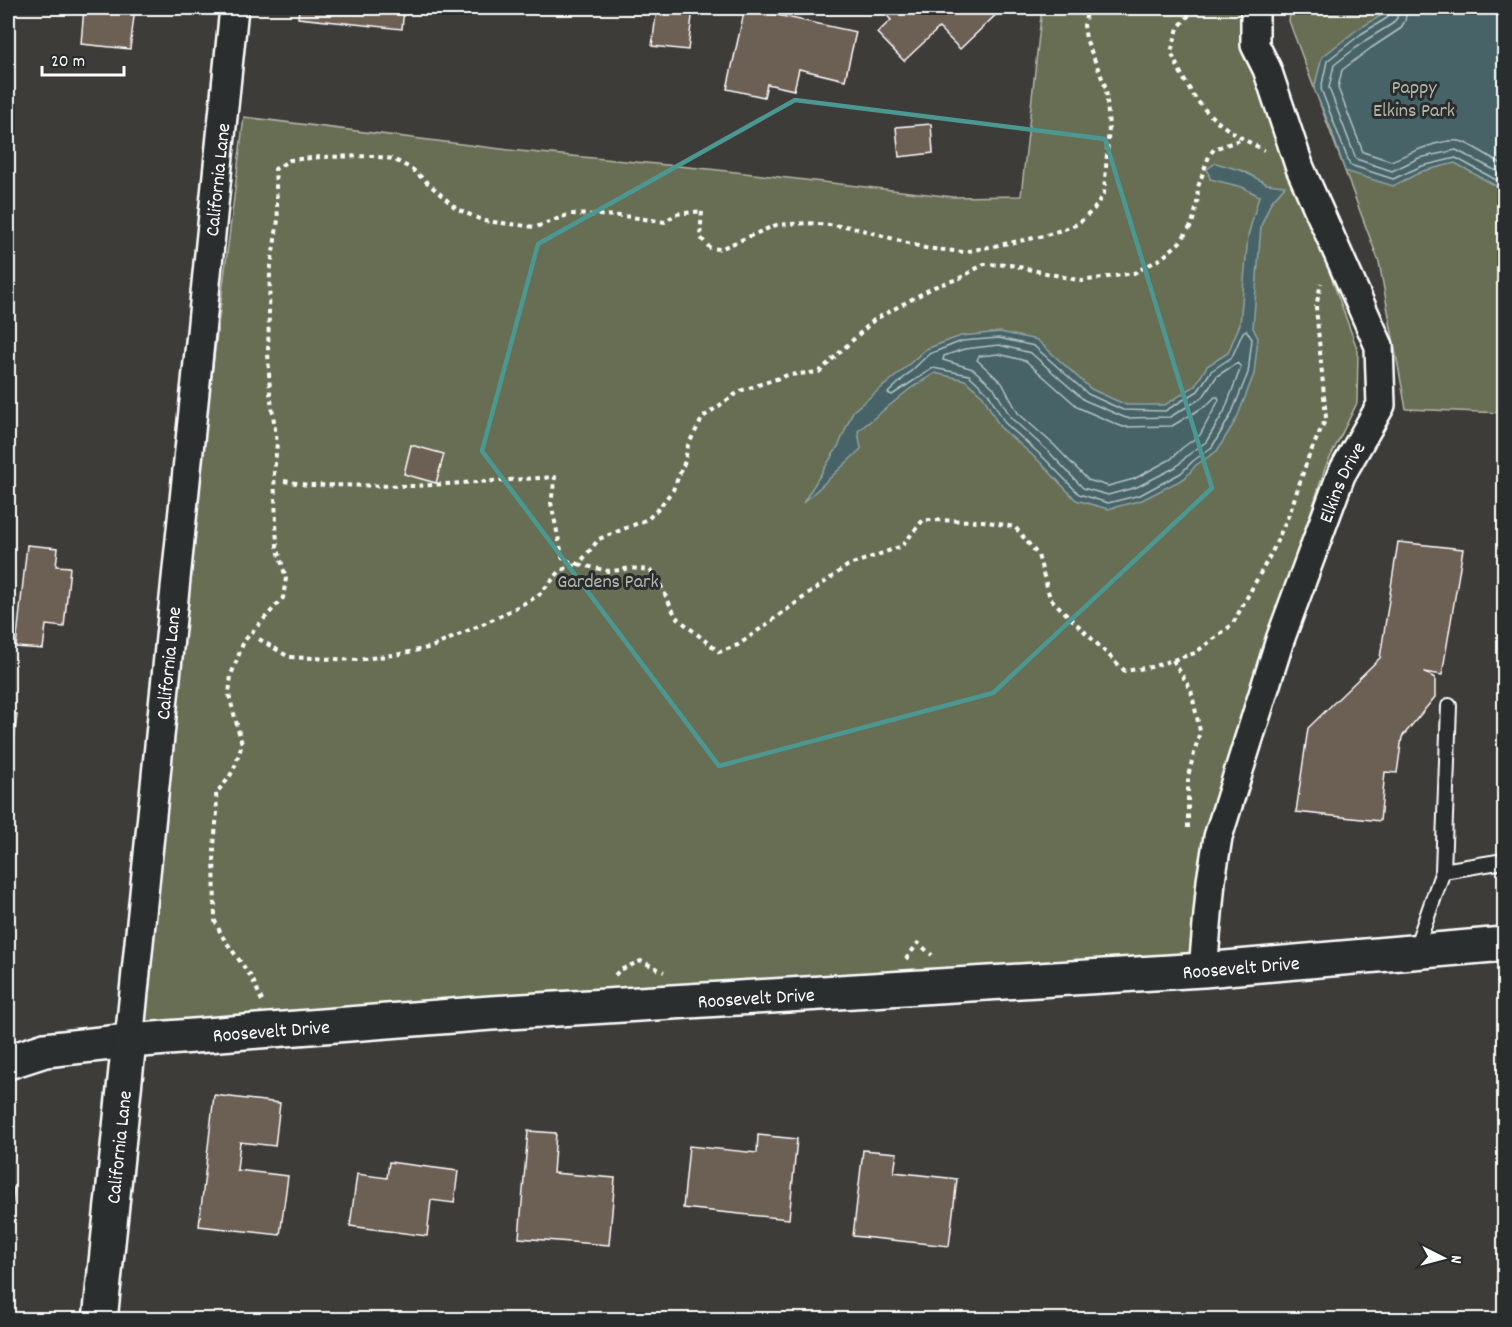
<svg xmlns="http://www.w3.org/2000/svg" width="1512" height="1327" font-family="Dekko,sans-serif">
<rect width="100%" height="100%" fill="#3e3c39"/>
<filter id="ink" filterUnits="userSpaceOnUse"><feTurbulence type="fractalNoise" baseFrequency=".0167" numOctaves="2"/><feDisplacementMap in="SourceGraphic" scale="12" xChannelSelector="R" yChannelSelector="G"/><feConvolveMatrix kernelMatrix="1 2 1 2 8 2 1 2 1" color-interpolation-filters="sRGB"/></filter>
<g filter="url(#ink)">
<!-- green -->
<path fill="#686e53" stroke="#b4b6a9" stroke-width="1.5" d="M1042,8h208l29,125 79,218 -1,52 -32,65 -77,241 -56,251 -1062,71 114,-914 265,33 200,19 244,28 68,-1z
M1291,8h213v405l-98,-4 -27,-147 -90,-241z"/>
<!-- water -->
<path fill="#466467" stroke="#90a2a4" stroke-width="1.5" d="M1385,8h119v193l-6,-14 -43,-24 -32,8 -30,15 -48,-15 -15,-45 -16,-37 8,-32 36,-28 26,-15z
M1216,163l27,8 24,13 18,2 -14,16 -10,24 -8,102 5,10 -4,36 -17,44 -20,33 -21,14 -11,13 -43,22 -34,9 -32,-9 -37,-39 -39,-34 -17,-31 -18,-16 -30,-7 -24,15 -53,43 3,18 -58,54 36,-58 14,-34 43,-35 30,-27 35,-13 39,-4 37,8 54,49 35,16h39l30,-19 12,-20 21,-13 12,-29 8,-88 11,-40 -17,-9 -32,-8 -3,-10z"/>
<g fill="none" stroke-linecap="round" stroke-linejoin="round">
<!-- shore -->
<path stroke="#b5c1c2" stroke-width="1.5" d="M1391,8l-4,10 -26,16 -34,27 -6,28 29,76 43,14 29,-13 34,-8 44,24 4,5
M1398,8l-1,10 -5,6 -26,16 -32,25 -5,23 27,71 36,12 27,-13 37,-8 48,25
M1407,8l-2,13 -5,8 -29,19 -29,22 -4,18 25,64 28,9c18,-7 53,-25 72,-19 14,6 28,16 41,23
M1246,330l6,9 -4,34 -17,42 -19,32 -19,14 -12,12 -41,22 -32,8 -29,-9 -36,-37 -38,-34 -17,-30 -19,-18 -36,-7 -41,27 -4,-2 41,-39 33,-13 37,-3 35,8 54,48 35,16 42,1 33,-20 13,-20 21,-14 11,-25z
M999,345l32,8 53,47 42,18 44,-1 33,-20 14,-21 20,-13 4,4 -17,45 -18,30 -18,13 -12,12 -39,20 -29,8 -25,-7 -35,-37 -37,-33 -17,-30 -21,-19 -30,-9 1,-4 20,-7z
M999,354l27,7 53,47 44,19 49,-1 35,-21 8,-8h3l1,3 -19,35 -18,13 -11,11 -37,20 -26,7 -20,-6 -34,-35 -36,-32 -16,-30 -25,-23 2,-4z"/>
</g>
<!-- building -->
<path fill="#6c5e53" stroke="#fff" stroke-width="1.5" d="M84,8h51l-5,41 -49,-5z
M299,8h105l-2,21 -104,-11z
M657,8h36l-5,42 -36,-4z
M745,8l111,24 -11,48 -46,-11 -5,21 -27,-6 -3,13 -37,-8z
M883,8h120l-43,41 -21,-21 -35,33 -27,-28 14,-13 -10,-11z
M931,124l2,29 -34,4 -3,-30z
M411,445l33,9 -8,29 -32,-9z
M1398,542l65,7 -21,126 -18,-3 11,6v19l-33,40 -5,36 -12,-1 -5,49 -84,-9 12,-84 72,-70z
M27,545l31,3 -2,18 14,1 -6,60 -18,-2 -3,24 -27,-2z
M8,713l9,1 -9,84z
M214,1095l66,8 -5,43 -35,-4 -3,28 51,6 -8,59 -81,-9z
M528,1131l28,2 -3,40 62,5 -6,67 -90,-7z
M758,1135l39,4 -8,80 -106,-11 6,-62 68,7z
M863,1150l34,3 -3,19 63,7 -8,67 -96,-10z
M389,1162l69,9 -4,32 -23,-3 -4,36 -77,-10 7,-52 30,4z
M8,1187l6,1 -6,61z"/>
<g fill="none" stroke-linecap="round" stroke-linejoin="round">
<defs>
<path id="lane" d="M1449,706l-6,165 61,-10
M1415,951l28,-80"/>
<g id="street">
<path id="s1" d="M1203,970l8,-89 7,-44 62,-197 61,-165 40,-70 -2,-59 -79,-178 -33,-99 -12,-24v-37"/>
<path id="s2" d="M129,1041l105,-1033"/>
</g>
<g id="secondary">
<path id="s3" d="M8,1062l37,-12 84,-9 362,-28 712,-43 301,-26"/>
<path id="s4" d="M100,1320l29,-279"/>
</g>
</defs>
<!-- lane casing -->
<use href="#lane" stroke="#fff" stroke-width="18"/>
<!-- street casing -->
<use href="#street" stroke="#fff" stroke-width="32"/>
<!-- secondary casing -->
<use href="#secondary" stroke="#fff" stroke-width="38"/>
<!-- path -->
<path stroke="#fff" stroke-width="4" stroke-dasharray="4.5 4.5" stroke-linecap="butt" d="M1195,8l-17,20 -7,24c24,55 40,71 93,98
M284,481l24,4 107,1 140,-9 -4,26 12,57 16,4 20,-25 49,-20 10,-10 15,-19 12,-29 3,-16 15,-28 37,-26 48,-16 31,-3 55,-52 60,-33 26,-9 24,-14 26,1 72,16 52,-8 28,-15 18,-16 12,-18 5,-19 1,-18 11,-31 5,-7 29,-10
M259,639l30,18 68,3 43,-6 32,-7 66,-30 40,-21 23,-26 17,-6 30,7 13,-1 9,-2 20,2 7,8 19,39 43,35 19,-7 109,-79 55,-20 21,-26 60,1 32,6 23,28 12,43 75,73 26,-4 44,-14 37,-28 40,-73 18,-40 18,-54 18,-40 -10,-111 5,-24
M1173,660l18,30 9,41 -12,45v52l3,2
M906,959l12,-16 14,12
M615,975l5,-5 21,-9 23,11
M262,1001l-10,-23 -30,-42 -7,-15 -1,-76 3,-32 -1,-20 13,-15 6,-12 7,-22 -13,-49 2,-20 13,-34 39,-43 3,-20 -9,-32 -3,-72 3,-31 -7,-50 -2,-41 2,-80 8,-52 -3,-51 15,-9 31,-3 51,-1 21,3 19,10 45,40 27,12 52,6 34,-13 54,2 41,6 11,-8 26,-3 -2,26 10,11 10,1 56,-24 31,-2 45,4 73,21 39,4 80,-16 34,-12 16,-15 10,-16 5,-65 -3,-40 -20,-49 -2,-14 4,-17"/>
<!-- lane -->
<use href="#lane" stroke="#2a2d2e" stroke-width="14"/>
<!-- street -->
<use href="#street" stroke="#2a2d2e" stroke-width="27"/>
<!-- secondary -->
<use href="#secondary" stroke="#2a2d2e" stroke-width="33"/>
</g>
</g>
<!-- marked area -->
<path fill="none" stroke="#4b9892" stroke-width="4.5" stroke-linejoin="round" d="M795,100l310,39 107,349 -219,205 -274,73 -237,-315 56,-207z"/>
<g text-anchor="middle" stroke-width="6" stroke-linejoin="round" paint-order="stroke">
<!-- park labels -->
<g font-size="20" fill="#b4b6a9" stroke="#2a2d2e">
<text x="1414" y="93">Pappy<tspan x="1414" dy="23">Elkins Park</tspan></text>
<text x="608" y="587">Gardens Park</text>
</g>
<!-- street labels -->
<g font-size="20" fill="#fff" stroke="#2a2d2e">
<text dy="7" stroke="none"><textPath href="#s2" startOffset="866">California Lane</textPath></text>
<text dy="7" stroke="none"><textPath href="#s1" startOffset="510">Elkins Drive</textPath></text>
<text dy="7" stroke="none"><textPath href="#s2" startOffset="380">California Lane</textPath></text>
<text dy="7" stroke="none"><textPath href="#s3" startOffset="1238">Roosevelt Drive</textPath></text>
<text dy="7" stroke="none"><textPath href="#s3" startOffset="752">Roosevelt Drive</textPath></text>
<text dy="7" stroke="none"><textPath href="#s3" startOffset="266">Roosevelt Drive</textPath></text>
<text dy="7" stroke="none"><textPath href="#s4" startOffset="174">California Lane</textPath></text>
</g>
</g>
<!-- margin -->
<rect width="1512" height="1327" fill="none" stroke="#2a2d2e" stroke-width="30"/>
<rect x="15" y="15" width="1482" height="1297" fill="none" stroke="#fff" stroke-width="2" filter="url(#ink)"/>
<!-- north arrow -->
<g transform="translate(1443 1258) rotate(96)" stroke="#2a2d2e" stroke-width="4.5" paint-order="stroke">
<path d="M0-4.5L10 22L0 15L-10 22Z" fill="#ffffff"/>
<text y="-9" font-size="16" font-weight="bold" text-anchor="middle" fill="#ffffff">N</text>
</g>
<!-- scale -->
<path d="M42 66v9h82v-9" fill="none" stroke="#ffffff" stroke-width="3"/>
<text x="51" y="66" font-size="18" fill="#ffffff" stroke="#2a2d2e" stroke-width="4.5" paint-order="stroke">20 m</text>
</svg>
